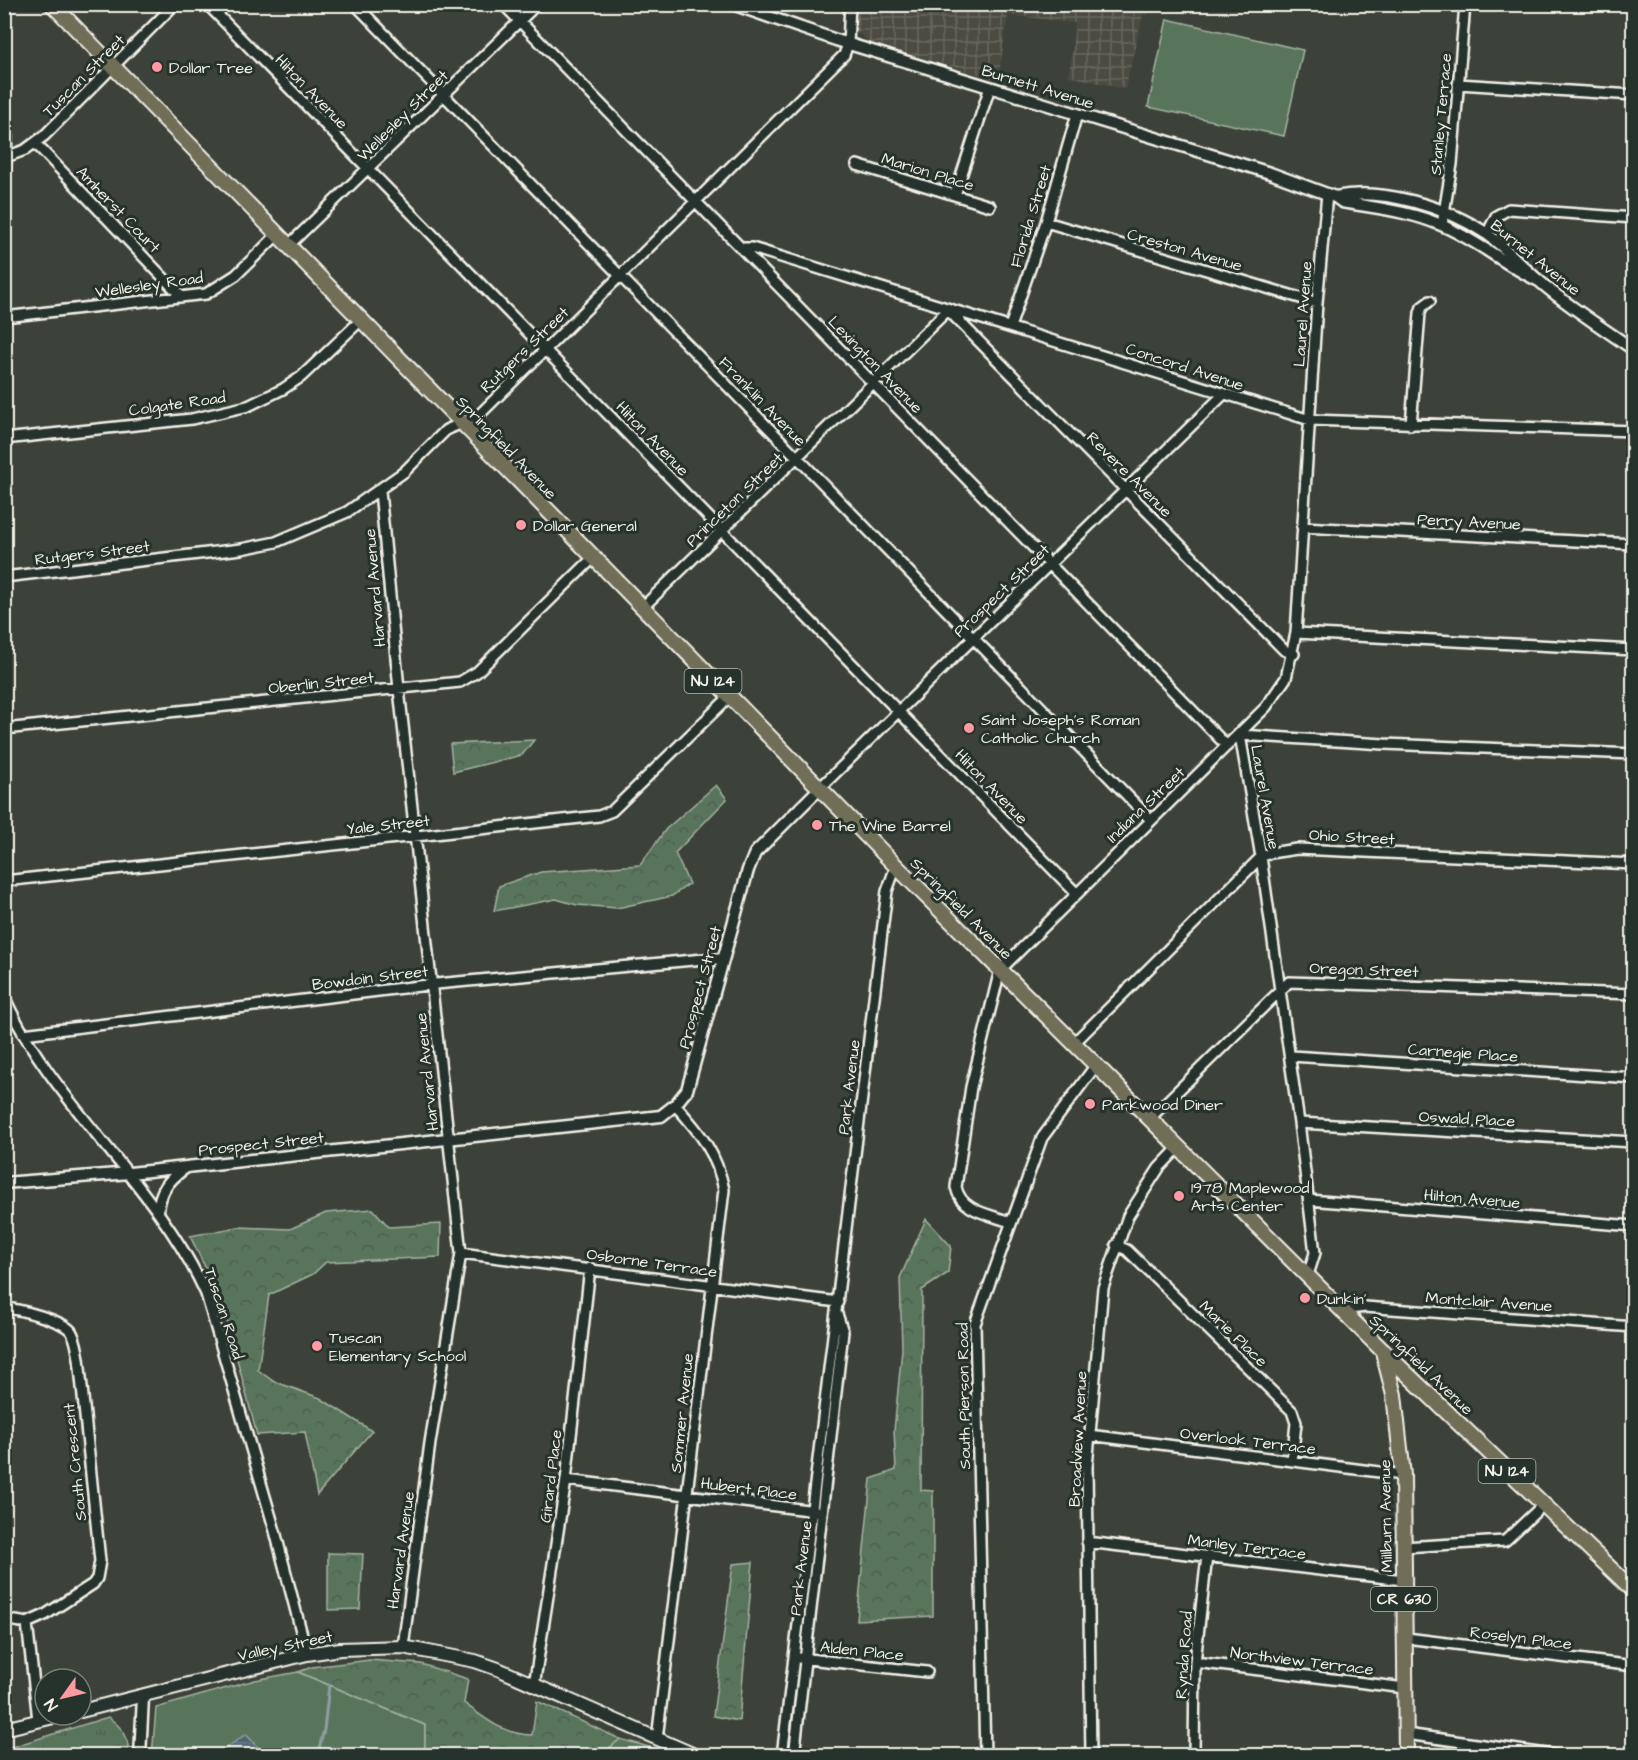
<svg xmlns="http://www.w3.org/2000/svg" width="1638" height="1760" font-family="'Architects Daughter',sans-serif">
<defs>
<pattern id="industrial-grid" width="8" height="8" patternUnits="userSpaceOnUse" patternTransform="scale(1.5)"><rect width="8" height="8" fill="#4c4c43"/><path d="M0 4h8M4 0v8" fill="none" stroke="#66665e"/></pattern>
<pattern id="forest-crowns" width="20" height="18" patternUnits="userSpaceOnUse" patternTransform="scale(1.5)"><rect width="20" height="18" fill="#58755c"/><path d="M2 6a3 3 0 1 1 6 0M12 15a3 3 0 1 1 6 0" fill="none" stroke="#505c50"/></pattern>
<pattern id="park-tufts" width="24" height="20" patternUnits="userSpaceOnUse" patternTransform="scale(1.5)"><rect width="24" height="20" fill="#58755c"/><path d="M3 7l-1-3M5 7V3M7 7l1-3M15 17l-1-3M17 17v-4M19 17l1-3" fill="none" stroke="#505c50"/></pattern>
<pattern id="water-rules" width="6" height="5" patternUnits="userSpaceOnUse" patternTransform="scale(1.5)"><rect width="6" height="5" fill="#4e6572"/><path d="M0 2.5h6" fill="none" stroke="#687c86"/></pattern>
</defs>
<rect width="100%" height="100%" fill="#3c423a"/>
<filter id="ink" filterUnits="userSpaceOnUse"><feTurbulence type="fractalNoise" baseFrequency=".0167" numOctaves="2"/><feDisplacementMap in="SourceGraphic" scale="12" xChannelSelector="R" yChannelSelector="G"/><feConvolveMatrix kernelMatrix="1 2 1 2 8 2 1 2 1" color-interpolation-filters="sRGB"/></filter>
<g filter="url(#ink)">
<!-- industrial -->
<path fill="url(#industrial-grid)" d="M857,5v-1l316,1 -30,10 -18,74 -56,-13 6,-53 -67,-8 -10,65 -131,-39 -12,-11z"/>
<!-- green -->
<path fill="#58755c" stroke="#a6b3a2" stroke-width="1.5" d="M1167,19l136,31 -19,86 -136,-29z
M298,1672l127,53v30l-273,1 4,-48 99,-28z
M620,1739l58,16h-77z"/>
<!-- forest -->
<path fill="url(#forest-crowns)" stroke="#a6b3a2" stroke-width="1.5" d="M534,740l-12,15 -69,17 -3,-28z
M716,785l11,14 -52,54 14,31 -17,12 -55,12 -40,-3 -21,-6 -62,12 5,-25 42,-14 99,-7 26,-36z
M373,1209l16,18 52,-3 -1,33 -114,5 -13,12 -44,21 -11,75 15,11 47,17 52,33 -55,64 -12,-63 -48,3 -35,-133 -32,-66 48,-9 52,2 36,-16z
M926,1219l25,27 -3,27 -26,17 -1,200 12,1v125l-76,4 14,-141 25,-9 -2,-39 8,-82 -2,-71z
M328,1553l35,1 -3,55 -32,1z
M753,1562l-14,159 -26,-5 20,-152z
M370,1660l51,4 47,15 -4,24c21,16 41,32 68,32l5,-34 83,38 -19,16h-176v-30l-127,-53 14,-5z"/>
<!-- park -->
<path fill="url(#park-tufts)" stroke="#a6b3a2" stroke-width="1.5" d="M108,1717c15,11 22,20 20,38h-123v-6z"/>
<!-- water -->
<path fill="url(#water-rules)" stroke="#909da1" stroke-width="1.5" d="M246,1734l12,14 -9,7 -31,-1z"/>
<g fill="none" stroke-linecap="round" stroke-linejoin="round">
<!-- stream -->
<path stroke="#909da1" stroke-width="3" d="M317,1756l7,-26 5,-45"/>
<defs>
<path id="minor" d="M207,4l869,889
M355,4l795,815
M503,4l724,742
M1458,84l176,11
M4,114l3,19 -3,61
M35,143l146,153
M6,157l19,-7 19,-14 131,-132
M857,165l133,41
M955,195l35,-108
M1046,222l271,81
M1442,225l10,-61 13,-160
M1487,234l9,-18 13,-7 125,9
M288,246l249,-242
M741,248h11l558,172 324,11
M4,317l202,-23 30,-19 41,-40
M1010,327l36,-105 31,-108
M1411,425l9,-112 2,-6 8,-6
M4,439l188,-20 56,-13 35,-17 18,-12 59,-56
M380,491l19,198 62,564 -31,190 -27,204
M1302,527l332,17
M4,577l237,-28 35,-7 71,-30 57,-40 42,-42 32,-14 366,-361 4,-11 2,-40
M642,608l306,-298 336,340 10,4
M1296,633l338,17
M4,729l456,-47 17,-10 116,-114
M1240,735l21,122 38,266 16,130 -7,22
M1240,735l144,9 250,10
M821,787l402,-392
M4,881l595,-65 13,-5 117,-114
M4,996c49,110 152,186 202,298l69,237 32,123
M23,1034l413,-50 268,-25h17
M1074,1043l187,-186 9,-4 27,-4 337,15
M1291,1056l343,22
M1150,1118l139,-136 345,12
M1299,1123l335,19
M1309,1200l325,26
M1010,1222c-20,-8 -49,-10 -54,-35l15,-100 29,-117 266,-263 20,-29 10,-45 21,-330 10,-109
M1116,1245l11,5 165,161 4,12 -4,38
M461,1253l377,49
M4,1308c15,1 58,12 67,23 5,7 6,18 8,27l21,203 -3,17 -4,6 -48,31 -18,8
M1342,1310l23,-3 269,20
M1089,1435l314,40
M566,1480l250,31
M1087,1542l316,38
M1403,1547l102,-6 38,-36
M4,1619l23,4 11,97
M1406,1638l228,28
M799,1658l128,14
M1195,1662l210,26
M534,1686l32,-206 24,-212
M1406,1734l155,22
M657,1739l67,-549c-7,-36 -24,-58 -49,-85
M782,1756l105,-865 9,-25
M794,1756l49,-424 -6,-18
M985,1756l-10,-432 67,-186 54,-73
M1091,1756l-4,-289 16,-179 25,-72 31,-48 20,-21
M1194,1756l1,-94 12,-106"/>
<path id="tertiary" d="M732,4l104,36 434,133 65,24 7,5c33,6 67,9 99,23 34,14 63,39 96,55
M1335,197c47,-10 112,10 152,37 19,14 33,31 51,46 29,26 64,47 96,70
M4,1183l126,-10 531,-57 14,-11 12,-15 61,-220 7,-17 66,-66
M158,1211c2,-20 10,-31 27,-43
M140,1756l3,-59"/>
<path id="secondary" d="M81,1711l226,-57 33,-5 63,-2 72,14 23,8 199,87
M4,1729l58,-14"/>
<path id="primary" d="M52,4l844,862 486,484 252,241
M1383,1352l11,43 9,80 3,281"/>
</defs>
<!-- minor casing -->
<use href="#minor" stroke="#f4f1e8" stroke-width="14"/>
<!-- tertiary casing -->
<use href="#tertiary" stroke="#f4f1e8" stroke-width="15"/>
<!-- secondary casing -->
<use href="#secondary" stroke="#f4f1e8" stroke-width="16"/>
<!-- primary casing -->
<use href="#primary" stroke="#f4f1e8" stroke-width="18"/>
<!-- minor -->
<use href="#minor" stroke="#26332d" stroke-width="9"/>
<!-- tertiary -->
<use href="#tertiary" stroke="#26332d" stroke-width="10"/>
<!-- secondary -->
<use href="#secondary" stroke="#26332d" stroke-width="12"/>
<!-- primary -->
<use href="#primary" stroke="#716e59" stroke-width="14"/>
</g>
</g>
<!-- markers -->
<g fill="#ff9aa2" stroke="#26332d" stroke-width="2">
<circle cx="157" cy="67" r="6"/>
<circle cx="521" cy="525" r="6"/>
<circle cx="969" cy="728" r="6"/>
<circle cx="817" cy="825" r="6"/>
<circle cx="1090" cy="1104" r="6"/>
<circle cx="1179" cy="1196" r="6"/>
<circle cx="1305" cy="1298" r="6"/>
<circle cx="317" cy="1346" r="6"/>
</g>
<g text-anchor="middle" stroke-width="6" stroke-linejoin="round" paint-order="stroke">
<!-- shield labels -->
<g fill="#26332d" stroke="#b6b8b0" stroke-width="1.5">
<rect x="684.5" y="669" width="57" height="24" rx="4.5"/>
<rect x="1478.5" y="1459" width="57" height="24" rx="4.5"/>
<rect x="1371" y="1587" width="66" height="24" rx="4.5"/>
</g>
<g font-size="15" font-weight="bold" fill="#f4f1e8">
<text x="713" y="686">NJ 124</text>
<text x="1507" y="1476">NJ 124</text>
<text x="1404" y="1604">CR 630</text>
</g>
<!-- poi labels -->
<g font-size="16" fill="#f4f1e8" stroke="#26332d" text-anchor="start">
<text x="169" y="73">Dollar Tree</text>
<text x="533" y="531">Dollar General</text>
<text x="981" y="725">Saint Joseph's Roman<tspan x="981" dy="18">Catholic Church</tspan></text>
<text x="829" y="831">The Wine Barrel</text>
<text x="1102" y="1110">Parkwood Diner</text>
<text x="1191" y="1193">1978 Maplewood<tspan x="1191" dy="18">Arts Center</tspan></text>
<text x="1317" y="1304">Dunkin'</text>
<text x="329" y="1343">Tuscan<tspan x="329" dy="18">Elementary School</tspan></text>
</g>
<!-- street labels -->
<g font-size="16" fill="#f4f1e8" stroke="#26332d">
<text transform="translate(83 75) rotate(-45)" y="6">Tuscan Street</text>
<text transform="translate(1038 86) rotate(17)" y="6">Burnett Avenue</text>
<text transform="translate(312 91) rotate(46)" y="6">Hilton Avenue</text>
<text transform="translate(1440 114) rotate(-85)" y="6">Stanley Terrace</text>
<text transform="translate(402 115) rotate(-45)" y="6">Wellesley Street</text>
<text transform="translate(928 171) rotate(17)" y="6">Marion Place</text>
<text transform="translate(119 209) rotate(46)" y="6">Amherst Court</text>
<text transform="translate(1030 216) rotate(-73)" y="6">Florida Street</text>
<text transform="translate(1185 249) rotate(16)" y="6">Creston Avenue</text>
<text transform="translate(1536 257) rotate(39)" y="6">Burnet Avenue</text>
<text transform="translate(149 284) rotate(-8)" y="6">Wellesley Road</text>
<text transform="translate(1302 314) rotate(-86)" y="6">Laurel Avenue</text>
<text transform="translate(524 349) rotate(-44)" y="6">Rutgers Street</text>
<text transform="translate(876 364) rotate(46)" y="6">Lexington Avenue</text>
<text transform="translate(1185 366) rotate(18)" y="6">Concord Avenue</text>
<text transform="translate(763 401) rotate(46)" y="6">Franklin Avenue</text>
<text transform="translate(177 403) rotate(-8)" y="6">Colgate Road</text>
<text transform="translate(653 438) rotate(46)" y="6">Hilton Avenue</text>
<text transform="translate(507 447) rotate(46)" y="6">Springfield Avenue</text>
<text transform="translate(1130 474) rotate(45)" y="6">Revere Avenue</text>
<text transform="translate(734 499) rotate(-44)" y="6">Princeton Street</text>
<text transform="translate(1469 521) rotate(3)" y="6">Perry Avenue</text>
<text transform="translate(92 552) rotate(-7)" y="6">Rutgers Street</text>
<text transform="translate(374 588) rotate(-95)" y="6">Harvard Avenue</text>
<text transform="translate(1001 590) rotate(-44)" y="6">Prospect Street</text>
<text transform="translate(321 682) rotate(-6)" y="6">Oberlin Street</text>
<text transform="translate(992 786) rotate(46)" y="6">Hilton Avenue</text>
<text transform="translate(1266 797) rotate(80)" y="6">Laurel Avenue</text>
<text transform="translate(1145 804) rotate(-44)" y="6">Indiana Street</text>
<text transform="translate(388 824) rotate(-6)" y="6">Yale Street</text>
<text transform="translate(1352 836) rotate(3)" y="6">Ohio Street</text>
<text transform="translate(962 908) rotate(45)" y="6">Springfield Avenue</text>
<text transform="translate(1364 969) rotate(2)" y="6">Oregon Street</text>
<text transform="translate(370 977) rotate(-7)" y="6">Bowdoin Street</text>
<text transform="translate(699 987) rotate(-75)" y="6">Prospect Street</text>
<text transform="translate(1463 1052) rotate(4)" y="6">Carnegie Place</text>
<text transform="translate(426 1072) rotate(-96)" y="6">Harvard Avenue</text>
<text transform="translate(848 1087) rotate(-83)" y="6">Park Avenue</text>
<text transform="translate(1467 1118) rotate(3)" y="6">Oswald Place</text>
<text transform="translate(261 1143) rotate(-6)" y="6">Prospect Street</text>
<text transform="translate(1472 1198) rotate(5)" y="6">Hilton Avenue</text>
<text transform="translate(652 1262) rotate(8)" y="6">Osborne Terrace</text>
<text transform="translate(1489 1301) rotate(4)" y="6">Montclair Avenue</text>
<text transform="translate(225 1313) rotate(72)" y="6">Tuscan Road</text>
<text transform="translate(1234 1333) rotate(44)" y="6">Marie Place</text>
<text transform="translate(1422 1364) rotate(44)" y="6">Springfield Avenue</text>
<text transform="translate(963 1396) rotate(-91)" y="6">South Pierson Road</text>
<text transform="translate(681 1413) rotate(-84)" y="6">Sommer Avenue</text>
<text transform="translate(1077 1439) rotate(-87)" y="6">Broadview Avenue</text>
<text transform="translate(1248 1440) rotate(7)" y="6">Overlook Terrace</text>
<text transform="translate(74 1462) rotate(-96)" y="6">South Crescent</text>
<text transform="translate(550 1476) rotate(-83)" y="6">Girard Place</text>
<text transform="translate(749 1488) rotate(7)" y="6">Hubert Place</text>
<text transform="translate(1385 1516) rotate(-91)" y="6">Millburn Avenue</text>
<text transform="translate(1247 1546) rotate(7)" y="6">Manley Terrace</text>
<text transform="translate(400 1550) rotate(-82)" y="6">Harvard Avenue</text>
<text transform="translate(800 1568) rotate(-83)" y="6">Park Avenue</text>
<text transform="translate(1521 1637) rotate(7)" y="6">Roselyn Place</text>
<text transform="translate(285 1645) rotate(-12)" y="6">Valley Street</text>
<text transform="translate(862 1650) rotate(6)" y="6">Alden Place</text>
<text transform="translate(1183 1655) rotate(-86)" y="6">Rynda Road</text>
<text transform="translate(1302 1660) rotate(7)" y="6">Northview Terrace</text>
</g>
</g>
<!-- margin -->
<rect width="1638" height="1760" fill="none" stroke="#26332d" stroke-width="24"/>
<rect x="12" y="12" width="1614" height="1736" fill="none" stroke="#f4f1e8" stroke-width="2" filter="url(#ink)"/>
<!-- north arrow -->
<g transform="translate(63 1697) rotate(236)"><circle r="28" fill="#26332d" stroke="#787f78" stroke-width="1.5"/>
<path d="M0-4.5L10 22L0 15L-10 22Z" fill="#ff9aa2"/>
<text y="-9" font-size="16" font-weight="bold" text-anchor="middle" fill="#f4f1e8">N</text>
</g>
</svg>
